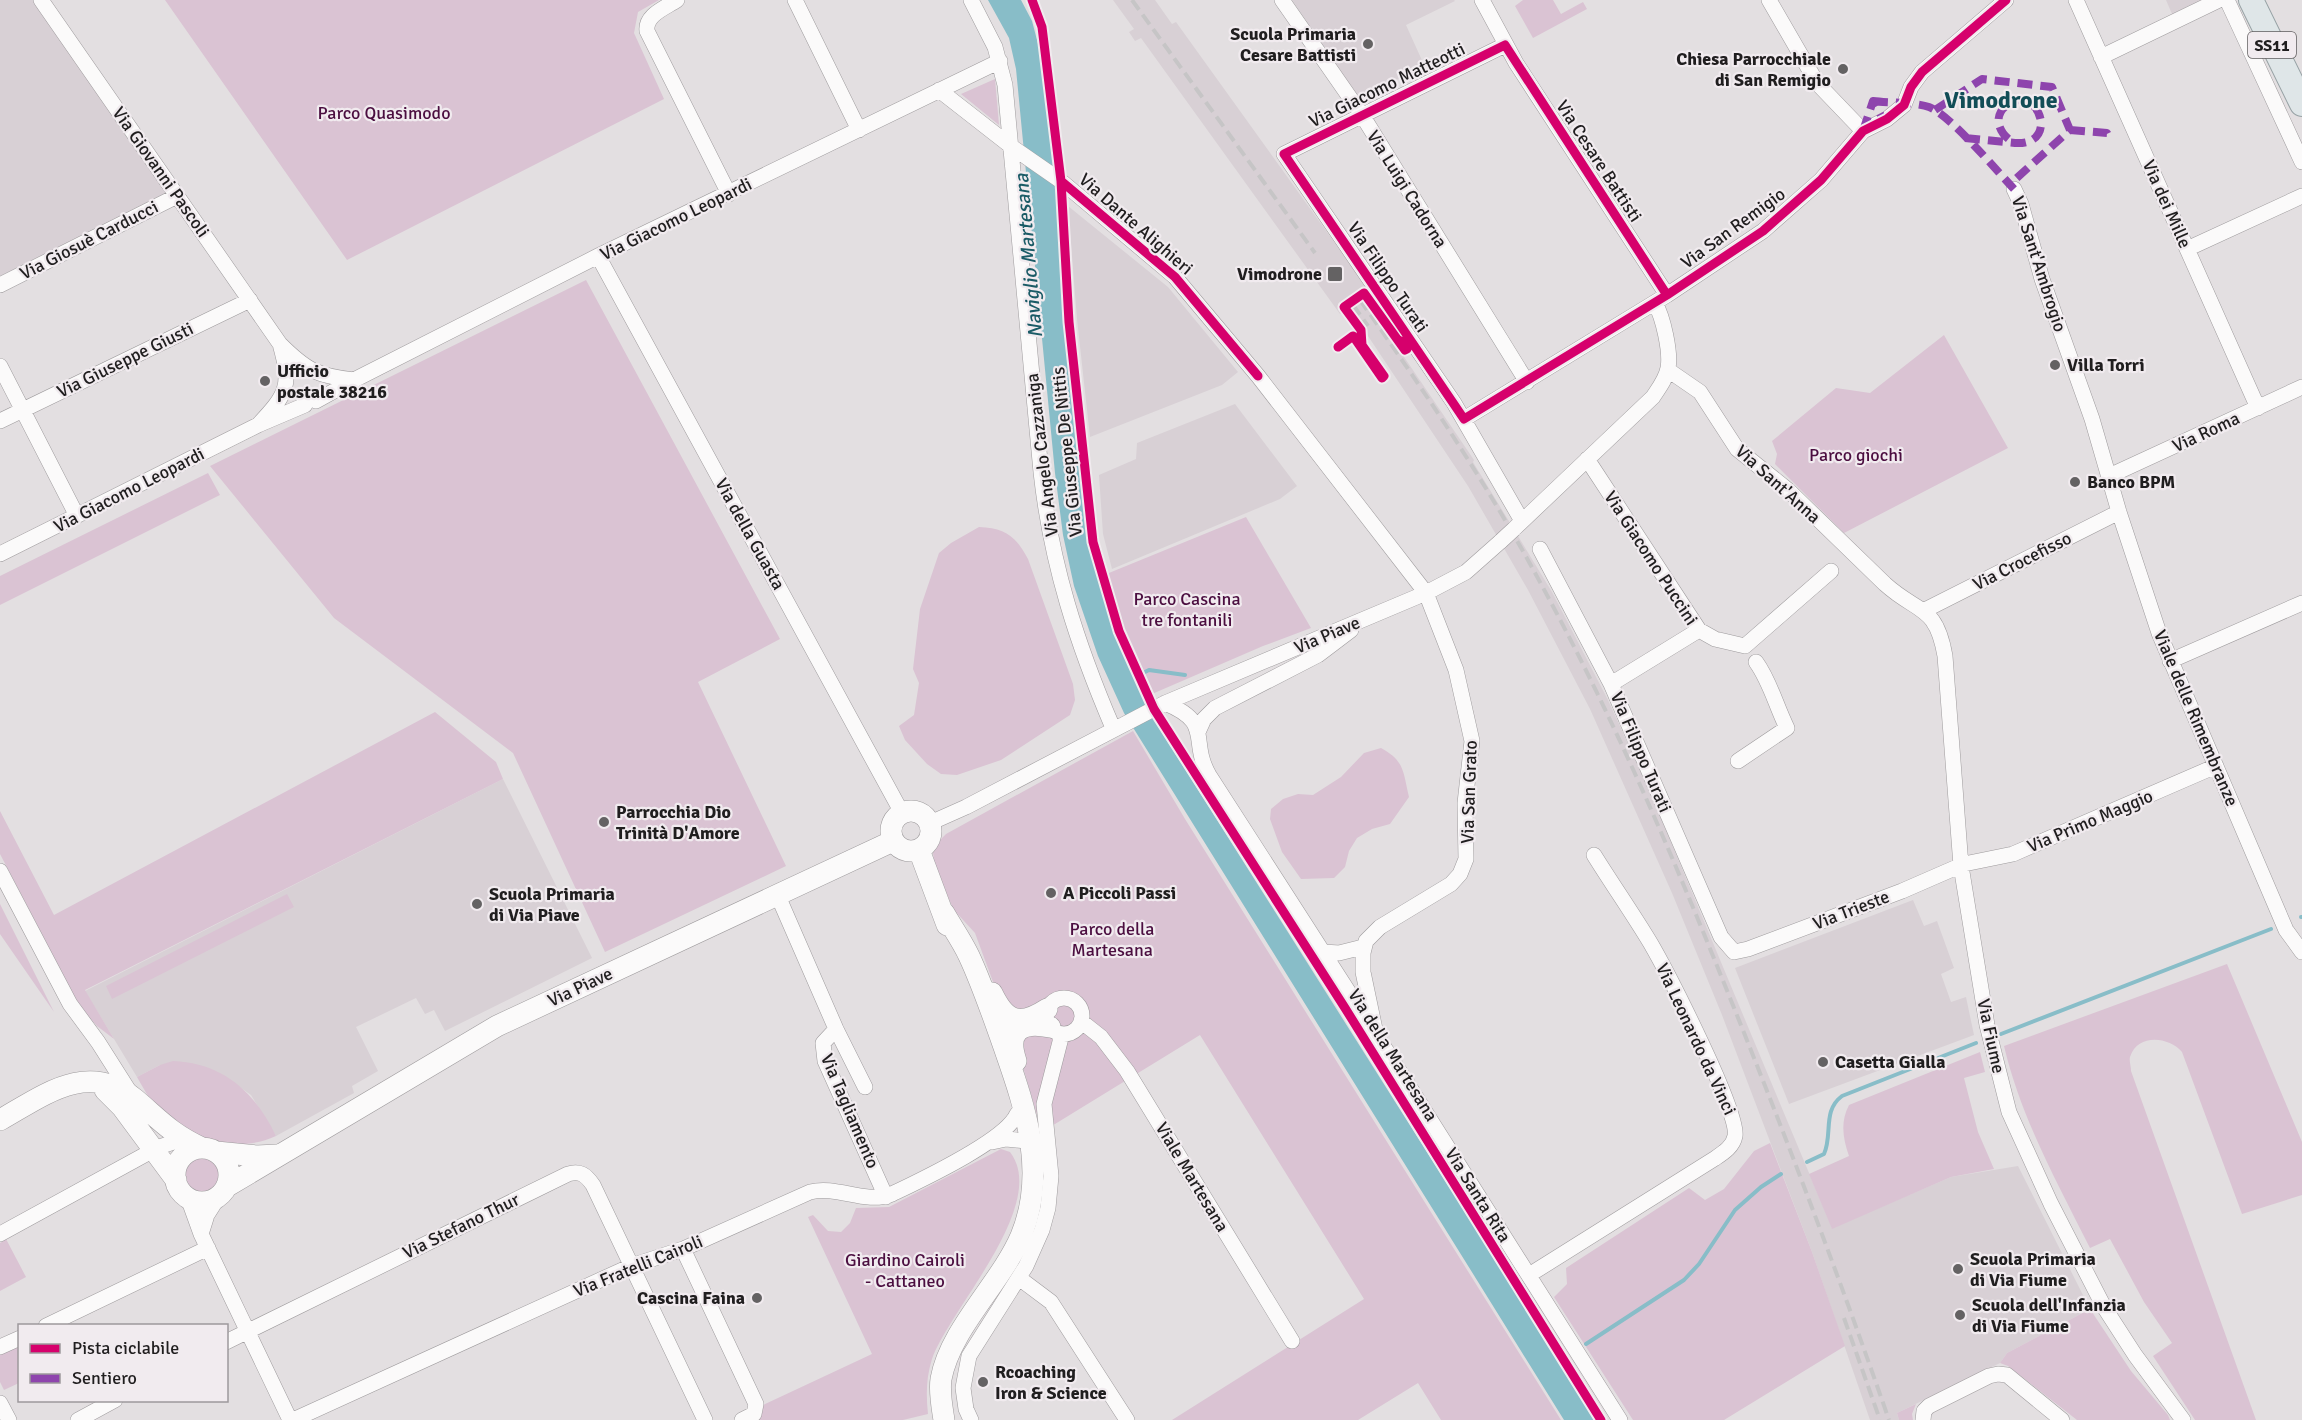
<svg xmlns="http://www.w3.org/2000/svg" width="2302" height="1420" font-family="Signika,sans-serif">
<rect width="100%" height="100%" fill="#e3dfe1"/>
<!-- built -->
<path fill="#d8d0d5" d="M0,0h37l136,194 -173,87z
M1113,0h42l17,24 4,-2 194,270 -6,6 110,162 -1,2 79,130 56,108 42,92 182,436 119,-51 67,-11 72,143 -83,44 -7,10 -103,50 2,7h-29l-58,-168 -90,-237 -50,-122 -82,-184 -62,-119 -60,-104 -100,-150 -21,-27 -7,5 -199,-276 -6,3 -6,-9 5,-3z
M1292,0h162l1,1 -49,24 19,42 -67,30z
M2166,0h53l-44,21z
M1068,206l100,81 70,85 -16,13 -132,52 -13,-118z
M1235,404l62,82 -17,13 -168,70 -9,-35 -4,-59 37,-16 1,-16z
M503,779l89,179 -147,73 -11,-21 -9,4 -9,-16 -60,29 22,44 -26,15 2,7 -78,43 -25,-41 -30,-21 -61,-9 -23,12 -52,-86z
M1913,900l11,26 13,-5 17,47 -13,6 10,28 15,-5 8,38 -185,69 -54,-136z"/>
<!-- green -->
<path fill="#dac3d3" d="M165,0h494l-21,12 -4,21 30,66 -317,161z
M1523,0h30l8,14 22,-12 4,7 -54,29 -18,-32z
M995,79l4,46 -38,-31z
M586,280l194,359 -82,43 88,184 -181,86 -92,-199 -179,-135 -124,-152z
M1944,335l64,113 -164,85 -69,-69 2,-10 -5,-13 64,-53 34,5z
M208,473l12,22 -220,110v-29z
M1246,517l65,111 -48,18 -111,48 -30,-64 -18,-55z
M979,527c26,1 37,9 49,32l45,125 2,16 -5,15 -69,45 -44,15 -16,-1 -14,-10 -22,-24 -6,-14 15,-11 5,-32 -6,-14 7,-60 19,-56 12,-10z
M435,712l61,50 7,17 -418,211 29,49 -17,-13 -17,-19 -80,-153v-43l54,104z
M1133,731l52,88 376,601h-120l-23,-37 -60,37h-186l192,-121 -164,-264 -158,97 -25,-85 -42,-114 -22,-24 -19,-46 -1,-11 2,-7 11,-11z
M1381,748c24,13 22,24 28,49l-19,27 -18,5 -15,9 -8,13 -4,16 -11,11 -33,1 -19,-27 -12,-33 1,-10 12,-10 15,-5 15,1 28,-18 23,-24z
M287,894l7,13 -182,92 -6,-13z
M0,904l54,108 -54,-78z
M2227,964l75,178v53l-60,19 -60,-162c-13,-15 -44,-19 -52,5 -1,4 1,9 1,14l125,349h-61l-42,-64 19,-13 -28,-41 -34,-63 -20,9c-33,-66 -69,-130 -86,-202z
M1980,1052l5,20 -21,6 14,54 16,37 -43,8 -119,52 -23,-55 40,-18c-6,-17 -9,-34 0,-51z
M173,1061c50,2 82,31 103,75 -42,19 -86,2 -118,-28 -9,-8 -15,-21 -21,-31l23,-12z
M1770,1143l42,109 33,94 -121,74h-91l-79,-123 13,-13 -1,-16 123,-80 16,12 19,-11 30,-38z
M1001,1149l9,3c40,52 -61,158 -78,207 -6,19 -6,36 -4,55l-25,6h-148l8,-15 109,-51 -64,-137 5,-2 15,16 13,1 9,-9 6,-15 33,-1z
M183 1175a19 19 0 1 1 38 0a19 19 0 1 1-38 0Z
M6,1239l20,38 -26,14v-48z
M2090,1309l41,62 37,44 2,5h-93l-69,-54 -8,-3 7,-10z
M19,1345v38l-15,7 -4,-8v-27z
M1916,1404l-4,10 1,6h-14l-2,-7z"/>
<!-- water -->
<path fill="#88bdc8" d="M988,0h33l11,21 10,38 11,102 34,368c14,72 39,140 75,204l299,473 133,214h-30l-440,-707 -26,-57 -24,-70 -11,-51 -8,-62 -39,-404 -7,-31z"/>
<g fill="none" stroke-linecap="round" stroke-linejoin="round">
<!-- stream -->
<path stroke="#88bdc8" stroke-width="4" d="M1141,674l8,-4 36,5
M2301,917h1
M2001,1034l270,-105
M1807,1162l17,-8c9,-20 -2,-43 18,-58l134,-53
M1586,1344l98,-64 15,-16 36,-54 26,-23 20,-13"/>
<defs>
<path id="street" d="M41,0l239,344c26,26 37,32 74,36l-38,21
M677,0c-12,8 -32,15 -30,31l82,163
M795,0l64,130
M971,0l24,47 10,38 36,387c10,92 36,172 72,256
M1282,0l80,115 165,267
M1482,0l34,63 151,232
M1769,0l48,83 46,48
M2076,0l182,408
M2227,0l75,162
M1505,45l-221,109 170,249 68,118
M2101,57l118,-57
M939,90l73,57 49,34 114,96 83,99 168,217 30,77 16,71 -7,62 1,56 -6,15 -9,10 -71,43 -14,14 -3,12v19l13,62
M2014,189l7,15 21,75 50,140 27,93 40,121 127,297 16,22
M2187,249l115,-53
M598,256l304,557
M0,285l177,-89
M280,344c12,42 7,50 -22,81l47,-20
M0,366l77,150
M1668,370l32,22 37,57 51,41 97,94c33,30 51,20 60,72l16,210 26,159 22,87 42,92 53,103 31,48 48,65
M354,380l244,-124 402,-195
M1464,419l203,-124 96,-64 58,-51 42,-49 24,-12 17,-14 7,-18 11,-15 84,-72
M0,421l250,-121
M1587,459l112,171 16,9 30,7
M2109,476l193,-89
M1516,527l137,-130c6,-9 13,-18 15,-29 3,-16 -5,-51 -13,-65
M1540,549l71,135 110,253 13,15 14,-3 154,-58 62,-27 49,-10 203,-88
M0,554l258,-129
M1925,610l194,-98
M1745,646l86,-75
M2170,661l132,-58
M1611,684l88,-54
M1165,703c49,20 24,37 44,72l193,300 218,345
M1199,730l5,-11 11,-11 103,-53 33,-25
M1738,761l49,-33c-11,-22 -17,-47 -31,-66
M930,823l36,-16 199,-104 261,-110 40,-21 35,-31
M0,871l70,133 28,38 33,52
M778,896l58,133 29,58
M1323,952l16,1 24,-6
M1046 1016a18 18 0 1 1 36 0a18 18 0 1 1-36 0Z
M1082,1022l19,15 26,34 165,270
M836,1029l-13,14 2,18 61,136
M992,1142l14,-3 21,2
M188,1198l13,36 89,186
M0,1234l159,-87 18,-6h10
M201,1234l6,-19 12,-19
M683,1249l73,155 -2,10 -12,6
M1529,1275l185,-116c9,-6 19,-12 21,-23 5,-23 -69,-166 -84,-192 -18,-30 -39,-60 -57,-89
M1019,1278l32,24 76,118
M46,1326l162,-78
M226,1342l342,-168c12,-4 18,1 25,11l112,235
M0,1347l20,-9
M0,1403l9,17
M78,1420l37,-20
M293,1420l338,-154 52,-17 127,-57c28,-7 55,13 82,2 29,-14 113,-53 125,-80
M971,1420l-5,-11 -3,-21 6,-32 57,-90 16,-36 6,-22 3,-32 -7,-72 18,-70
M1923,1420l1,-9 5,-5 60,-30 9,-2 9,1 55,45"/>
<path id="secondary" d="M891 831a20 20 0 1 1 40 0a20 20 0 1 1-40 0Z
M919,850l28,75
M944,913c8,14 18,28 25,43 14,30 25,63 36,94 21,60 42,123 16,186 -20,47 -71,93 -80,143 -2,13 1,28 3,41
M992,993c14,29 27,34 55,16
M1016,1061c-10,-30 5,-40 34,-34
M105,1090l17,17 54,73
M0,1120c43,-24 87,-60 135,-21 25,21 35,34 67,49
M175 1175a27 27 0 1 1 54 0a27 27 0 1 1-54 0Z
M216,1152l41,4 20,-1
M226,1187l271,-161 396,-185"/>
<path id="primary" d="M2251,0l51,104"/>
</defs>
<!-- street casing -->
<use href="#street" stroke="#9e9b9d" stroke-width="16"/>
<!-- secondary casing -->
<use href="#secondary" stroke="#9e9b9d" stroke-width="22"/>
<!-- primary casing -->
<use href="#primary" stroke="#97a2a5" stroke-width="26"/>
<!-- street -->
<use href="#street" stroke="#fbfafa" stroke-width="15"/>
<!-- secondary -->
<use href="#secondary" stroke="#fbfafa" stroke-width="21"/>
<!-- primary -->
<use href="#primary" stroke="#dfe6e8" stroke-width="24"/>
<!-- rail -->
<path stroke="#c6c5c6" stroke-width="4" stroke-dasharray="12 6" stroke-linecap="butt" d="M1132,0l183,253
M1360,300c65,92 128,185 181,284 72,132 131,270 187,409 57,141 111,283 161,427
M1353,305l15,21
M1844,1318l36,102"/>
<defs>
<path id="street-bridge" d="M1501,541l13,-12"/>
</defs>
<!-- street-bridge casing -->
<use href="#street-bridge" stroke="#9e9b9d" stroke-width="16" stroke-linecap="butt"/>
<!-- street-bridge -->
<use href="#street-bridge" stroke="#fbfafa" stroke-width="15"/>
<!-- quiet -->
<path stroke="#8e44ad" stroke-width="8" stroke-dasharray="15 8" stroke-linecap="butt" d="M1873,101c15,2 42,1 56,6 20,7 68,64 85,82
M1935,110l47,-31 70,8 18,43 -60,54
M2070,130l37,3 1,2
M1863,131l10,-30 11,20
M1965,138l50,5c46,3 23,-61 -8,-38 -16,12 -7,31 8,38"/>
<defs>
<path id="cycleway" d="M1032,0l10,27 19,154 8,141 24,220 26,89 35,78 191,299 256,412
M1061,181l114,96 83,99
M1667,295l-162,-250 -221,109 180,265 203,-124 96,-64 58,-51 42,-49 24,-12 17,-14 7,-18 11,-15 84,-72
M1338,347l15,-11 29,42 2,-2 -22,-31 -1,-15 -17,-23 20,-14 41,57 2,-1 -6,-8"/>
</defs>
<!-- cycleway casing -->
<use href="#cycleway" stroke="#f1ebef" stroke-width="13"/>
<!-- cycleway -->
<use href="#cycleway" stroke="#d6006c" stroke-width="9"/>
</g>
<!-- markers -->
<g fill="#646263" stroke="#f1ebef" stroke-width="2">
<circle cx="1368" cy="44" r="6"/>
<circle cx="1843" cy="69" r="6"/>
<rect x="1327" y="266" width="16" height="16" rx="3"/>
<circle cx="2055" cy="365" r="6"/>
<circle cx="265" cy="381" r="6"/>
<circle cx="2075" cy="482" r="6"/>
<circle cx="604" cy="822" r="6"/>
<circle cx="1051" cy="893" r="6"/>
<circle cx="477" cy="904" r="6"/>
<circle cx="1823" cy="1062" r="6"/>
<circle cx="1958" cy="1269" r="6"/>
<circle cx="757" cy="1298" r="6"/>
<circle cx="1960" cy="1315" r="6"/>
<circle cx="983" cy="1382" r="6"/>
</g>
<g text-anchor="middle" stroke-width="4.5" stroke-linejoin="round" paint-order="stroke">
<!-- shield labels -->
<rect fill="#f1ebef" stroke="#5f5c5d" stroke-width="1.5" x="2248" y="32" width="48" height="26" rx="4.5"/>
<g font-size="16" font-weight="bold" fill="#201e1f">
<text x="2272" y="51">SS11</text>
</g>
<!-- poi labels -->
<g font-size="18" font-weight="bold" fill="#201e1f" stroke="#f1ebef" text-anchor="start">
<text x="1356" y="40" text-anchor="end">Scuola Primaria<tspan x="1356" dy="21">Cesare Battisti</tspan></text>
<text x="1831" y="65" text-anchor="end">Chiesa Parrocchiale<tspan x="1831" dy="21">di San Remigio</tspan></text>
<text x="1322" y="280" text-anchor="end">Vimodrone</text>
<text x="2067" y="371">Villa Torri</text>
<text x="277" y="377">Ufficio<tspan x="277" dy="21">postale 38216</tspan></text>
<text x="2087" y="488">Banco BPM</text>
<text x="616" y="818">Parrocchia Dio<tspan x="616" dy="21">Trinità D'Amore</tspan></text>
<text x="1063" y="899">A Piccoli Passi</text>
<text x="489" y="900">Scuola Primaria<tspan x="489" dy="21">di Via Piave</tspan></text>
<text x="1835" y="1068">Casetta Gialla</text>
<text x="1970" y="1265">Scuola Primaria<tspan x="1970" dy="21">di Via Fiume</tspan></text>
<text x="745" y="1304" text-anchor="end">Cascina Faina</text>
<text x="1972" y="1311">Scuola dell'Infanzia<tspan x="1972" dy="21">di Via Fiume</tspan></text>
<text x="995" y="1378">Rcoaching<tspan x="995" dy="21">Iron &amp; Science</tspan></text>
</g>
<!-- street labels -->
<g font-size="18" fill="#201e1f" stroke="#f1ebef">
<text transform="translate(1387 85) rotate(-26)" y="6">Via Giacomo Matteotti</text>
<text transform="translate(1599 161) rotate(57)" y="6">Via Cesare Battisti</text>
<text transform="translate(161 172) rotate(55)" y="6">Via Giovanni Pascoli</text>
<text transform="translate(1407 189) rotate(58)" y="6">Via Luigi Cadorna</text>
<text transform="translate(2167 204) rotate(66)" y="6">Via dei Mille</text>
<text transform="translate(676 219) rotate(-26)" y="6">Via Giacomo Leopardi</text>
<text transform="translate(1136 224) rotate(41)" y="6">Via Dante Alighieri</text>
<text transform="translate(1733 228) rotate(-36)" y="6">Via San Remigio</text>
<text transform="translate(89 240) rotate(-27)" y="6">Via Giosuè Carducci</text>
<text transform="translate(2039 264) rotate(72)" y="6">Via Sant'Ambrogio</text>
<text transform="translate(1388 277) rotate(56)" y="6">Via Filippo Turati</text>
<text transform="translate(125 360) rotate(-26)" y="6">Via Giuseppe Giusti</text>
<text transform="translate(2206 432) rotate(-25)" y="6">Via Roma</text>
<text transform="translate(1067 452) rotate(-96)" y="6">Via Giuseppe De Nittis</text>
<text transform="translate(1042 455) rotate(-97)" y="6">Via Angelo Cazzaniga</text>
<text transform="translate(1778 484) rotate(42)" y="6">Via Sant'Anna</text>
<text transform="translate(129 490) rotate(-27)" y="6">Via Giacomo Leopardi</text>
<text transform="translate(750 534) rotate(61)" y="6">Via della Guasta</text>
<text transform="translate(1651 558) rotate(57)" y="6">Via Giacomo Puccini</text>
<text transform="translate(2022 561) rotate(-27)" y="6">Via Crocefisso</text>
<text transform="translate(1327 635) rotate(-23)" y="6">Via Piave</text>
<text transform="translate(2196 718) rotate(67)" y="6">Viale delle Rimembranze</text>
<text transform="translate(1641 752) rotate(67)" y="6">Via Filippo Turati</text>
<text transform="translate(1469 792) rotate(-88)" y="6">Via San Grato</text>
<text transform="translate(2090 821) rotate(-23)" y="6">Via Primo Maggio</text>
<text transform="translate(1851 910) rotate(-21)" y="6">Via Trieste</text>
<text transform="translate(580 987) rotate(-25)" y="6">Via Piave</text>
<text transform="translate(1991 1036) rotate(78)" y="6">Via Fiume</text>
<text transform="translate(1696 1039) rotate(65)" y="6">Via Leonardo da Vinci</text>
<text transform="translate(1393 1055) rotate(58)" y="6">Via della Martesana</text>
<text transform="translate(850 1111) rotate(67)" y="6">Via Tagliamento</text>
<text transform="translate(1192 1177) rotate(59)" y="6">Viale Martesana</text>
<text transform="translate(1478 1195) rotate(58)" y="6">Via Santa Rita</text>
<text transform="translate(461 1226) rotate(-26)" y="6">Via Stefano Thur</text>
<text transform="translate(638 1266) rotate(-22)" y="6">Via Fratelli Cairoli</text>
</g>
<!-- park labels -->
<g font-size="18" fill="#4b0e40" stroke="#f1ebef">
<text x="384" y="119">Parco Quasimodo</text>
<text x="1856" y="461">Parco giochi</text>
<text x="1187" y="605">Parco Cascina<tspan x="1187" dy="21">tre fontanili</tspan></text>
<text x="1112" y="935">Parco della<tspan x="1112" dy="21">Martesana</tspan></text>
<text x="905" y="1266">Giardino Cairoli<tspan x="905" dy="21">- Cattaneo</tspan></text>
</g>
<!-- water labels -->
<g font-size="20" font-style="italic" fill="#1a5b66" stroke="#f1ebef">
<text transform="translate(1028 256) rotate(-95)" y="7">Naviglio Martesana</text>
</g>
<!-- district labels -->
<g font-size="24" font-weight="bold" fill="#124d57" stroke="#f1ebef">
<text x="2001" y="108">Vimodrone</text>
</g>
</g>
<!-- legend -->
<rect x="18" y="1324" width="210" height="78" fill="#f1ebef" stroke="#9d999c" stroke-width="1.5"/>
<rect x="30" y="1344" width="30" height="9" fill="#d6006c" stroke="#9d999c" stroke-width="1.5"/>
<text x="72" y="1354" font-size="18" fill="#201e1f">Pista ciclabile</text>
<rect x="30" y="1374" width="30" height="9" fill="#8e44ad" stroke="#9d999c" stroke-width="1.5"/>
<text x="72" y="1384" font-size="18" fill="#201e1f">Sentiero</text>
</svg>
